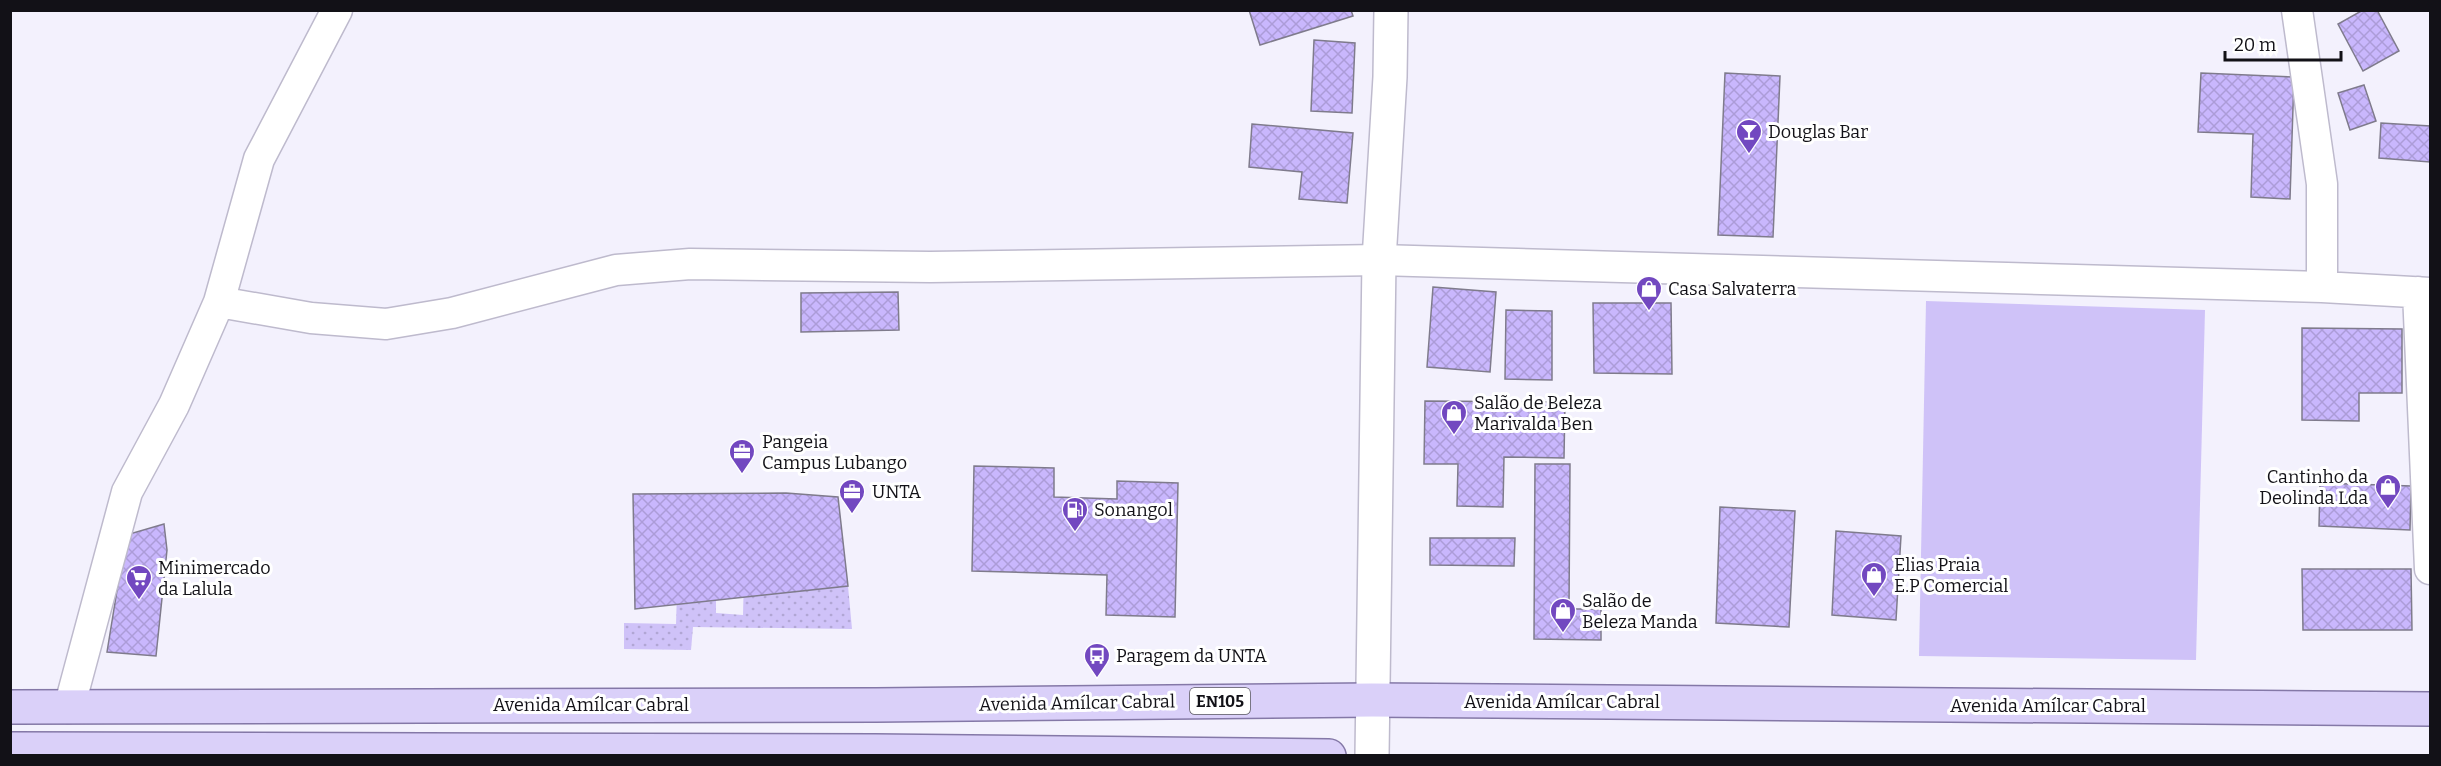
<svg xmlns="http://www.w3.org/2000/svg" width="2441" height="766" font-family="Bitter,serif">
<defs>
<pattern id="garden-dots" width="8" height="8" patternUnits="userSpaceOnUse" patternTransform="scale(1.5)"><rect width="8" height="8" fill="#cfc2f8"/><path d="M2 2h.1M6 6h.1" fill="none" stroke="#b1a6d4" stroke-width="1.8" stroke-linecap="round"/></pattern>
<pattern id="building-cross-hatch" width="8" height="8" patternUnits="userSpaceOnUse" patternTransform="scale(1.5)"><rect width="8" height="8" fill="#c9b7fd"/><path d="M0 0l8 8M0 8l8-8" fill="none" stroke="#ac9cd8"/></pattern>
</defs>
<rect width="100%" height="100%" fill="#f3f1fd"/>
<!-- grass -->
<path fill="#cfc2f8" d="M1926,301l279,9 -9,350 -277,-4z"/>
<!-- garden -->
<path fill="url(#garden-dots)" d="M744,574l104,12 4,43 -159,-2 -2,23 -67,-1v-26l52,1 1,-32 39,2v19l27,2z"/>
<!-- building -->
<path fill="url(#building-cross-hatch)" stroke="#7f7b8c" stroke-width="1.5" d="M1249,10h102l2,6 -93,29z
M2363,10h14l22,41 -36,20 -25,-47z
M1314,40l41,3 -3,70 -41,-2z
M1725,73l55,3 -7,161 -55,-2z
M2201,73l93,4 -4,122 -39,-2 2,-63 -55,-2z
M2364,85l12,36 -26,9 -12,-37z
M2381,123l49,3v36l-51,-4z
M1252,124l101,9 -6,70 -48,-4 3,-27 -53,-5z
M1433,287l63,5 -6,80 -63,-5z
M898,292l1,38 -98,2v-39z
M1593,303h78l1,71 -78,-1z
M1506,310l46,1v69l-47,-1z
M2302,328l100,1v64h-43v28l-57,-1z
M1425,401l140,1 -1,56 -60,-1 -1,50 -46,-1 1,-42h-34z
M1535,464h35l-1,145h32v31l-67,-1z
M974,466l80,2v29l63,2v-18l61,2 -3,134 -69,-2 1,-40 -135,-4z
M2320,483l91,3 -1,44 -91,-4z
M786,493l52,4 10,89 -213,23 -2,-115z
M1720,507l75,4 -6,116 -73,-4z
M164,524l3,26 -11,106 -49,-4 19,-117z
M1836,531l65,5 -5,84 -64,-5z
M1430,538h85l-1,28 -84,-1z
M2302,569h109l1,61h-109z"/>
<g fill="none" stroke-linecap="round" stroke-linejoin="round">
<defs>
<path id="minor" d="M2297,10l25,174v103
M2418,292l12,277
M219,302l92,16 75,6 66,-11 164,-43 74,-6 240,3 449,-7 943,27 108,6
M69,708l58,-216 47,-87 45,-103 40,-143 78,-149"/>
<path id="tertiary" d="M1372,756l7,-496 11,-183 1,-67"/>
<path id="primary" d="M10,707l866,-2 496,-5 1058,9
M10,749l865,2 454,5"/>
</defs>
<!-- minor casing -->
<use href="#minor" stroke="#bebacd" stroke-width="33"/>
<!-- tertiary casing -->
<use href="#tertiary" stroke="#bebacd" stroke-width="36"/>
<!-- primary casing -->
<use href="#primary" stroke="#8478a7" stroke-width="36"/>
<!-- minor -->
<use href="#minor" stroke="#fff" stroke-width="30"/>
<!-- tertiary -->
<use href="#tertiary" stroke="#fff" stroke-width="33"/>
<!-- primary -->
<use href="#primary" stroke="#dad0f9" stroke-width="33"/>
</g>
<!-- icons -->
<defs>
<symbol id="bar-pin" viewBox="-11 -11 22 30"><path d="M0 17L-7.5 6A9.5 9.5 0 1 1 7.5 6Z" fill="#7248c0" stroke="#fff"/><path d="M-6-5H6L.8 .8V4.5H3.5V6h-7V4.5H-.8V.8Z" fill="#fff"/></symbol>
<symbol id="shop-pin" viewBox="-11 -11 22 30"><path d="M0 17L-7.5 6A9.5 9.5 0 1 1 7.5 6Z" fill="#7248c0" stroke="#fff"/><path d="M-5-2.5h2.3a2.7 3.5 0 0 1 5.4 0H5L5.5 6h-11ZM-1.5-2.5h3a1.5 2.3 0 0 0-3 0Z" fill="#fff"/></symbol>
<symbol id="office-pin" viewBox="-11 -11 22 30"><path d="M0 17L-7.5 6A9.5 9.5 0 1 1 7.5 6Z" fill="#7248c0" stroke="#fff"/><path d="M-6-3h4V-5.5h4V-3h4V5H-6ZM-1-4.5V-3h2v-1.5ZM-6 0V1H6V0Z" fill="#fff"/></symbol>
<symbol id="fuel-pin" viewBox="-11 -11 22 30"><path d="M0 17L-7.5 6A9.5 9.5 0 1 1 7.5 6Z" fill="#7248c0" stroke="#fff"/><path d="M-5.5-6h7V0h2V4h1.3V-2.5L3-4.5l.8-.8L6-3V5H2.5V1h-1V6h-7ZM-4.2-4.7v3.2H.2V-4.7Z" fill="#fff"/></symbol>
<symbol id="supermarket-pin" viewBox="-11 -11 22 30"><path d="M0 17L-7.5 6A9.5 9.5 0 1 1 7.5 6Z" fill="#7248c0" stroke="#fff"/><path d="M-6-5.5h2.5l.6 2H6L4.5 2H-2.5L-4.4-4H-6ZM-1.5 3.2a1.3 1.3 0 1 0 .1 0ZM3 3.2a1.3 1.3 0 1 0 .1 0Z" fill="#fff"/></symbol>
<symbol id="bus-pin" viewBox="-11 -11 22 30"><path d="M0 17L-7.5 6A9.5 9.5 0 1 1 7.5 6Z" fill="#7248c0" stroke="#fff"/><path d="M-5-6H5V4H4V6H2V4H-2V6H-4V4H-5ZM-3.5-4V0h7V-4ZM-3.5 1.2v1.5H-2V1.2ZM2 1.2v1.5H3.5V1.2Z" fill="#fff"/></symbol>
</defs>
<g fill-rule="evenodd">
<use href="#bar-pin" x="1734" y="117" width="30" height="40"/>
<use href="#shop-pin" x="1634" y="274" width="30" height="40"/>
<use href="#shop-pin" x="1439" y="398" width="30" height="40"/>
<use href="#office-pin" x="727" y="437" width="30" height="40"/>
<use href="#shop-pin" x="2373" y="472" width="30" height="40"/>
<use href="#office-pin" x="837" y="477" width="30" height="40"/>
<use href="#fuel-pin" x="1060" y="495" width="30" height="40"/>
<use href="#shop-pin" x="1859" y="560" width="30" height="40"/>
<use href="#supermarket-pin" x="124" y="563" width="30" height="40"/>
<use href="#shop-pin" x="1548" y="596" width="30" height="40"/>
<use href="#bus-pin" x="1082" y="641" width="30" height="40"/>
</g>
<g text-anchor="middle" stroke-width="6" stroke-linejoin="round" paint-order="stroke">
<!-- shield labels -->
<rect fill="#fff" stroke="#59585d" stroke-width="1.5" x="1190" y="688" width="60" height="26" rx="4.5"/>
<g font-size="16" font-weight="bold" fill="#121117">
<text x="1220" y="707">EN105</text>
</g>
<!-- poi labels -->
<g font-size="18" fill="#121117" stroke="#fff" text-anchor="start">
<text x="1768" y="138">Douglas Bar</text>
<text x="1668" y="295">Casa Salvaterra</text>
<text x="1474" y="409">Salão de Beleza<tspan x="1474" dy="21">Marivalda Ben</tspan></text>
<text x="762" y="448">Pangeia<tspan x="762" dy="21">Campus Lubango</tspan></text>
<text x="2368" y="483" text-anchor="end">Cantinho da<tspan x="2368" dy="21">Deolinda Lda</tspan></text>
<text x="872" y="498">UNTA</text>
<text x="1094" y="516">Sonangol</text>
<text x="1894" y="571">Elias Praia<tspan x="1894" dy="21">E.P Comercial</tspan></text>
<text x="158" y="574">Minimercado<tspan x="158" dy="21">da Lalula</tspan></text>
<text x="1582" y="607">Salão de<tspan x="1582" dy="21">Beleza Manda</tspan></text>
<text x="1116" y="662">Paragem da UNTA</text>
</g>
<!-- street labels -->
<g font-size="18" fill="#121117" stroke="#fff">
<text x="1562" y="708">Avenida Amílcar Cabral</text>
<text transform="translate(1077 703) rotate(-1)" y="6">Avenida Amílcar Cabral</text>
<text x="591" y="711">Avenida Amílcar Cabral</text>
<text x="2048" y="712">Avenida Amílcar Cabral</text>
</g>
</g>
<!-- border -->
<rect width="2441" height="766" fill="none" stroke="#121117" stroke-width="24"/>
<!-- scale -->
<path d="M2225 51v9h116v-9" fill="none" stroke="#121117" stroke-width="3"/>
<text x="2234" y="51" font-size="18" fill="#121117" stroke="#ffffff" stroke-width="4.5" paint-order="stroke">20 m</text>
</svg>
